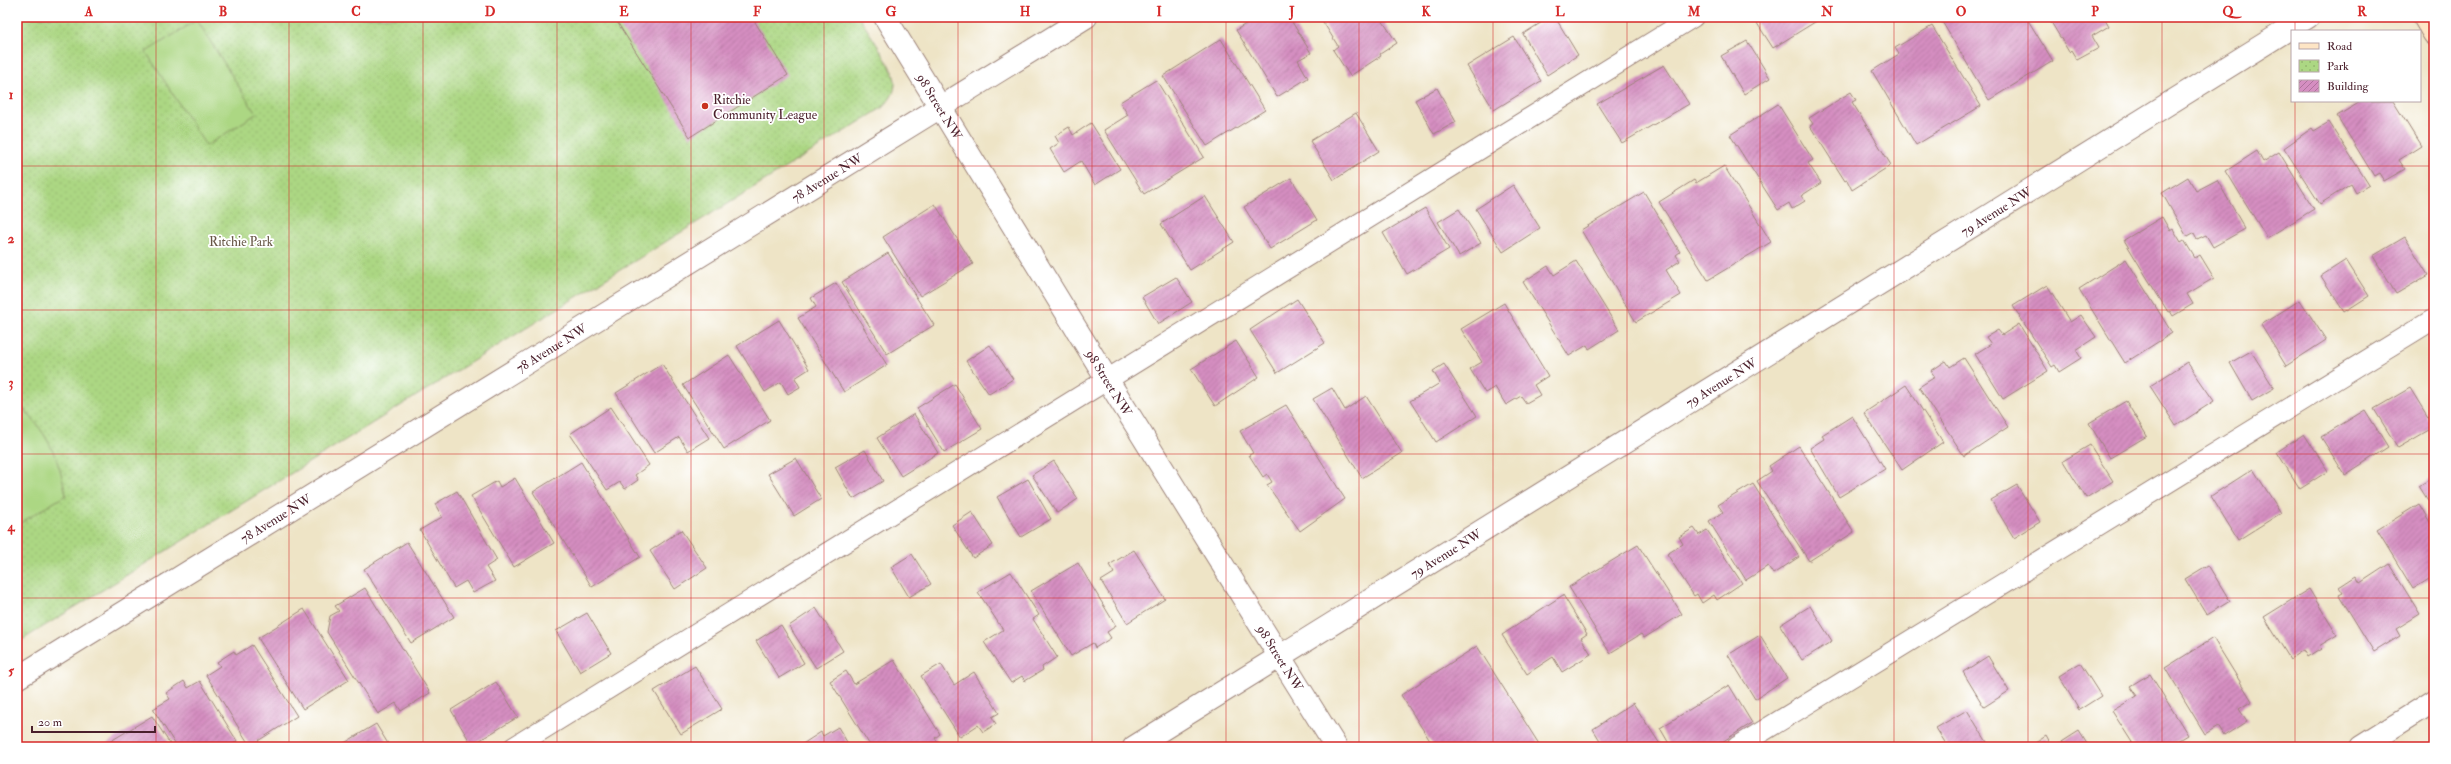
<svg xmlns="http://www.w3.org/2000/svg" width="2451" height="764" font-family="'IM FELL Double Pica',serif">
<defs>
<pattern id="park-dots" width="8" height="8" patternUnits="userSpaceOnUse"><rect width="8" height="8" fill="#acd783"/><path d="M2 2h.1M6 6h.1" fill="none" stroke="#96b871" stroke-width="1.8" stroke-linecap="round"/></pattern>
<pattern id="building-hatch" width="6" height="6" patternUnits="userSpaceOnUse"><rect width="6" height="6" fill="#d58ec1"/><path d="M-1 1l2-2M0 6l6-6M5 7l2-2" fill="none" stroke="#af739d"/></pattern>
</defs>
<rect width="100%" height="100%" fill="#fff"/>
<filter id="ink" filterUnits="userSpaceOnUse"><feTurbulence type="fractalNoise" baseFrequency=".025" numOctaves="2"/><feDisplacementMap in="SourceGraphic" scale="8" xChannelSelector="R" yChannelSelector="G"/><feConvolveMatrix kernelMatrix="1 2 1 2 8 2 1 2 1" color-interpolation-filters="sRGB"/></filter>
<filter id="wash" filterUnits="userSpaceOnUse"><feTurbulence type="fractalNoise" baseFrequency=".012" numOctaves="4" result="noise"/><feDisplacementMap in="SourceGraphic" scale="16" xChannelSelector="R" yChannelSelector="G"/><feGaussianBlur stdDeviation="0.9" result="paint"/><feColorMatrix in="noise" values="0 0 0 0 0 0 0 0 0 0 0 0 0 0 0 0 0 1.4 0 .05"/><feComposite in="paint" operator="in"/></filter>
<g filter="url(#wash)">
<rect width="100%" height="100%" fill="#eee4c6"/>
<!-- park -->
<path fill="url(#park-dots)" stroke="#7b7b57" d="M17,17h842c8,13 35,51 36,64 1,11 -6,20 -13,27l-865,535z"/>
<!-- pitch -->
<path fill="#acd783" stroke="#7b7b57" d="M197,20l59,94 -50,32 -60,-94z
M17,403c30,28 41,52 49,92l-49,30z"/>
<g id="blocks">
<!-- building -->
<path fill="url(#building-hatch)" d="M614,17h142l-1,5 33,53 -98,62z
M1257,17h32l22,36 -13,7 10,18 -31,19 -41,-67z
M1320,17h60l17,26 -17,11 1,2 -31,20 -17,-26 5,-4z
M1550,17h5l23,38 -31,20 -24,-41z
M1753,17h70l-50,31z
M1947,17h79l27,44 -64,39 -48,-80z
M2048,17h56l5,9 -17,10 7,12 -22,12 -6,-10 -2,2z
M1932,26l49,80 -65,39 -44,-74 27,-17 -4,-6z
M1514,37l27,44 -47,29 -27,-44z
M1221,39l44,71 -58,36 -44,-70z
M1747,41l23,37 -26,16 -23,-38z
M1664,65l25,39 -67,39 -25,-39z
M1156,80l48,77 -60,37 -40,-64 24,-15 -8,-13z
M1437,88l19,34 -22,12 -19,-34z
M1851,92l5,8 -4,2 39,63 -39,25 -5,-10 -2,1 -35,-55 3,-2 -4,-6z
M2362,101h31l28,45 -22,14 6,9 -21,12 -5,-8 -5,3 -37,-60z
M1778,104l35,56 -5,3 13,20 -20,13 4,5 -13,8 -3,-6 -11,7 -48,-75z
M1356,113l23,38 -45,29 -24,-39z
M2329,122l40,63 -13,8 -5,-9 -31,20 -36,-56 28,-20 2,3z
M1091,123l29,46 -25,16 -14,-24 -17,11 -14,-23 9,-6 -4,-7 14,-9 4,8z
M2257,151l6,11 16,-10 35,57 -47,29 -41,-67z
M1724,166l47,76 -63,38 -49,-78 35,-22 2,3z
M2188,177l8,14 21,-11 28,49 -32,18 -7,-12 -9,4 -3,-6 -7,4 -25,-44z
M1291,178l26,42 -47,29 -26,-42z
M1513,185l27,43 -37,24 -27,-43z
M1644,192l36,60 -4,3 4,6 -14,9 15,25 -45,27 -55,-92z
M1205,196l29,46 -44,28 -29,-46z
M935,204l38,60 -53,32 -37,-59z
M1425,208l24,41 -42,25 -24,-41z
M1459,209l22,34 -22,13 -21,-34z
M2162,217l8,14 3,-2 8,13 3,-2 11,18 5,-3 14,23 -27,16 6,10 -20,12 -3,-5 -2,1 -44,-72z
M2405,237l23,38 -32,19 -23,-38z
M888,253l46,72 -47,29 -45,-72z
M2126,259l46,74 -47,30 -46,-74z
M2346,260l23,36 -25,16 -23,-36z
M1576,261l43,69 -30,19 -2,-4 -18,11 -46,-74 25,-16 6,9z
M1176,277l16,25 -34,22 -16,-27z
M836,283l51,82 -43,27 -46,-74 18,-11 -5,-9z
M2047,285l23,37 11,-7 15,22 -20,13 5,8 -22,14 -4,-7 -3,2 -39,-61z
M1297,299l28,44 -48,30 -27,-43z
M2300,300l26,40 -40,26 -25,-41z
M1504,303l44,73 -14,9 6,10 -14,8 -5,-7 -15,9 -11,-18 -10,6 -15,-24 12,-7 -21,-33z
M779,320l30,49 -14,9 5,9 -12,7 -7,-12 -16,10 -28,-46z
M2019,324l29,47 -45,28 -28,-45 16,-10 -5,-7 12,-7 4,5z
M1236,341l23,36 -44,29 -24,-37z
M990,345l23,34 -24,15 -23,-33z
M2251,351l23,37 -22,13 -22,-38z
M729,355l41,65 -46,29 -41,-64z
M1964,358l44,69 -44,29 -45,-69 16,-10 -4,-6 15,-10 4,6z
M2187,362l27,39 -38,25 -26,-40z
M662,364l47,74 -21,13 -9,-14 -25,16 -38,-60z
M1444,364l33,52 -41,26 -26,-41 30,-18 -7,-12z
M955,384l27,45 -38,23 -27,-44z
M1906,385l37,57 -41,28 -38,-57z
M1332,388l13,22 21,-14 36,57 -40,25 -49,-79z
M2410,388l24,39 -36,21 -24,-39z
M2126,401l21,35 -37,22 -21,-35z
M1286,405l59,94 -45,32 -33,-46 5,-3 -5,-8 -4,3 -14,-22 4,-2 -13,-22z
M611,407l38,58 -14,10 3,5 -13,9 -5,-7 -13,8 -37,-56z
M2365,410l23,37 -43,28 -24,-38z
M914,414l24,39 -37,23 -24,-38z
M1852,416l33,53 -46,28 -29,-49 14,-9 -2,-4z
M2304,434l24,37 -28,18 -23,-37z
M2090,445l23,36 -27,17 -23,-37z
M1799,446l55,86 -45,29 -52,-80 15,-10 -3,-5z
M865,450l18,31 -30,18 -18,-32z
M796,458l25,41 -27,17 -26,-42z
M1054,461l24,38 -21,14 -25,-38z
M581,462l59,95 -48,30 -59,-95z
M2253,469l28,44 -43,27 -27,-44z
M2434,476v34l-15,-24z
M515,478l39,65 -40,24 -43,-71 26,-15 3,6z
M1028,479l23,40 -30,18 -24,-40z
M1753,484l46,73 -26,17 -5,-8 -22,14 -37,-59 14,-9 -5,-7z
M2017,485l23,37 -26,16 -23,-38z
M457,491l40,69 -11,7 9,14 -22,12 -7,-12 -12,7 -34,-58 22,-13 -7,-13z
M2419,504l15,25v47l-21,13 -36,-59z
M972,512l21,33 -20,13 -21,-33z
M1694,528l5,7 8,-5 35,53 -25,17 -3,-5 -12,8 -5,-9 -3,2 -27,-42 16,-10 -4,-7z
M681,530l26,38 -32,21 -25,-38z
M407,542l47,75 -43,26 -47,-74z
M1638,545l44,69 -38,24 -3,-4 -31,19 -41,-66z
M1134,550l31,49 -38,24 -26,-42 13,-8 -5,-8z
M912,554l19,30 -22,13 -18,-30z
M1078,563l38,63 -9,6 4,6 -16,10 -2,-5 -22,13 -40,-65z
M2389,564l31,50 -24,15 4,7 -26,16 -35,-57 4,-2 -4,-6 17,-11 4,7z
M2208,565l22,36 -23,14 -22,-36z
M1011,572l28,43 -6,4 24,38 -15,10 1,3 -18,11 -3,-5 -11,7 -27,-41 19,-12 -25,-38z
M365,588l65,105 -29,18 -5,-8 -18,11 -51,-82 3,-16 9,-5 -4,-5z
M2309,589l28,46 -18,11 2,2 -14,9 -4,-7 -13,9 -26,-42z
M1563,595l24,39 -6,4 10,16 -29,18 -9,-15 -26,17 -25,-39z
M1810,606l22,35 -30,19 -22,-35z
M816,608l27,43 -27,17 -27,-42z
M304,609l45,71 -46,29 -45,-71z
M587,613l24,40 -31,19 -24,-41z
M781,625l23,38 -25,15 -23,-37z
M1760,635l27,43 -32,21 -27,-44z
M2213,638l39,63 -13,8 8,12 -23,15 -6,-10 -13,8 -40,-66z
M252,645l45,71 -47,30 -44,-71 14,-9 -3,-4 17,-11 2,4z
M1477,646l62,98 -5,3h-100l-33,-52z
M1988,656l21,35 -25,16 -21,-35z
M894,660l46,74 -5,4 6,9h-70l-41,-66 16,-10 8,13z
M2080,663l21,33 -22,14 -20,-34z
M941,664l13,21 20,-13 25,41 -7,4 4,7 -13,8 -5,-7 -18,12 -39,-61z
M695,666l27,43 -41,25 -27,-43z
M2150,674l38,61 -20,12h-33l-23,-36 25,-15 -7,-10z
M184,681l4,7 12,-7 37,60 -8,6h-52l-24,-38 17,-10 -4,-6z
M496,682l22,35 -46,28 -21,-35z
M1729,685l23,38 -38,24h-43l-11,-19z
M1633,703l27,41 -4,3h-52l-11,-18z
M1967,710l23,37h-42l-12,-19z
M152,716l20,31h-71z
M376,724l14,23h-48l-1,-2z
M838,727l12,20h-52l23,-15 2,4z
M2079,731l10,16h-35z
M2046,736l6,11h-23z"/>
</g>
</g>
<g filter="url(#ink)">
<use href="#blocks" fill-opacity="0" stroke="#9c8278" stroke-width="1"/>
<g fill="none" stroke-linecap="round" stroke-linejoin="round">
<defs>
<path id="lane" d="M514,747l1179,-730
M1737,747l697,-428"/>
<g id="street">
<path id="s1" d="M885,17l222,362 229,368"/>
<path id="s2" d="M17,678l1069,-661"/>
<path id="s3" d="M1134,747l1174,-730"/>
<path d="M2361,747l73,-46"/>
</g>
<path id="secondary" d="M2424,17l10,17"/>
</defs>
<!-- lane casing -->
<use href="#lane" stroke="#9c8278" stroke-width="22"/>
<!-- street casing -->
<use href="#street" stroke="#9c8278" stroke-width="24"/>
<!-- secondary casing -->
<use href="#secondary" stroke="#9c8278" stroke-width="24"/>
<!-- lane -->
<use href="#lane" stroke="#fff" stroke-width="20"/>
<!-- street -->
<use href="#street" stroke="#fff" stroke-width="22"/>
<!-- secondary -->
<use href="#secondary" stroke="#fee5c5" stroke-width="22"/>
</g>
</g>
<!-- grid -->
<path fill="none" stroke="#d62828" stroke-width="1" stroke-opacity="0.55" d="M156,17v730M289,17v730M423,17v730M557,17v730M691,17v730M824,17v730M958,17v730M1092,17v730M1226,17v730M1359,17v730M1493,17v730M1627,17v730M1760,17v730M1894,17v730M2028,17v730M2162,17v730M2295,17v14M2295,101v646M17,166h2417M17,310h2417M17,454h2417M17,598h2417"/>
<!-- markers -->
<circle fill="#c8321e" stroke="#fff" stroke-width="1.5" cx="705" cy="106" r="4"/>
<g text-anchor="middle" stroke-width="3.5" stroke-linejoin="round" paint-order="stroke">
<!-- poi labels -->
<g font-size="13" fill="#4a1f2b" stroke="#fff" text-anchor="start">
<text x="713" y="104">Ritchie<tspan x="713" dy="15">Community League</tspan></text>
</g>
<!-- street labels -->
<g font-size="13" fill="#4a1f2b" stroke="#fff">
<text dy="5" stroke="none"><textPath href="#s1" startOffset="105">98 Street NW</textPath></text>
<text dy="5" stroke="none"><textPath href="#s2" startOffset="952">78 Avenue NW</textPath></text>
<text dy="5" stroke="none"><textPath href="#s3" startOffset="1015">79 Avenue NW</textPath></text>
<text dy="5" stroke="none"><textPath href="#s2" startOffset="628">78 Avenue NW</textPath></text>
<text dy="5" stroke="none"><textPath href="#s3" startOffset="691">79 Avenue NW</textPath></text>
<text dy="5" stroke="none"><textPath href="#s1" startOffset="429">98 Street NW</textPath></text>
<text dy="5" stroke="none"><textPath href="#s2" startOffset="304">78 Avenue NW</textPath></text>
<text dy="5" stroke="none"><textPath href="#s3" startOffset="367">79 Avenue NW</textPath></text>
<text dy="5" stroke="none"><textPath href="#s1" startOffset="753">98 Street NW</textPath></text>
</g>
<!-- park labels -->
<g font-size="13" fill="#675645" stroke="#fff">
<text x="241" y="246">Ritchie Park</text>
</g>
</g>
<!-- margin -->
<rect width="2451" height="764" fill="none" stroke="#fff" stroke-width="44"/>
<!-- legend -->
<rect x="2291" y="30" width="130" height="72" fill="#ffffff" stroke="#b7a5aa"/>
<rect x="2299" y="43" width="20" height="6" fill="#fee5c5" stroke="#b7a5aa"/>
<text x="2327" y="50" font-size="12" fill="#4a1f2b">Road</text>
<rect x="2299" y="60" width="20" height="12" fill="url(#park-dots)" stroke="#b7a5aa"/>
<text x="2327" y="70" font-size="12" fill="#4a1f2b">Park</text>
<rect x="2299" y="80" width="20" height="12" fill="url(#building-hatch)" stroke="#b7a5aa"/>
<text x="2327" y="90" font-size="12" fill="#4a1f2b">Building</text>
<!-- scale -->
<path d="M32 726v6h123v-6" fill="none" stroke="#4a1f2b" stroke-width="2"/>
<text x="38" y="726" font-size="12" fill="#4a1f2b" stroke="#ffffff" stroke-width="3" paint-order="stroke">20 m</text>
<rect x="22" y="22" width="2407" height="720" fill="none" stroke="#d62828" stroke-width="1.5"/>
<g font-size="13" text-anchor="middle" font-weight="bold" fill="#d62828">
<text x="89" y="16">A</text>
<text x="223" y="16">B</text>
<text x="356" y="16">C</text>
<text x="490" y="16">D</text>
<text x="624" y="16">E</text>
<text x="757" y="16">F</text>
<text x="891" y="16">G</text>
<text x="1025" y="16">H</text>
<text x="1159" y="16">I</text>
<text x="1292" y="16">J</text>
<text x="1426" y="16">K</text>
<text x="1560" y="16">L</text>
<text x="1694" y="16">M</text>
<text x="1827" y="16">N</text>
<text x="1961" y="16">O</text>
<text x="2095" y="16">P</text>
<text x="2228" y="16">Q</text>
<text x="2362" y="16">R</text>
<text x="11" y="99">1</text>
<text x="11" y="243">2</text>
<text x="11" y="387">3</text>
<text x="11" y="531">4</text>
<text x="11" y="675">5</text>
</g>
</svg>
